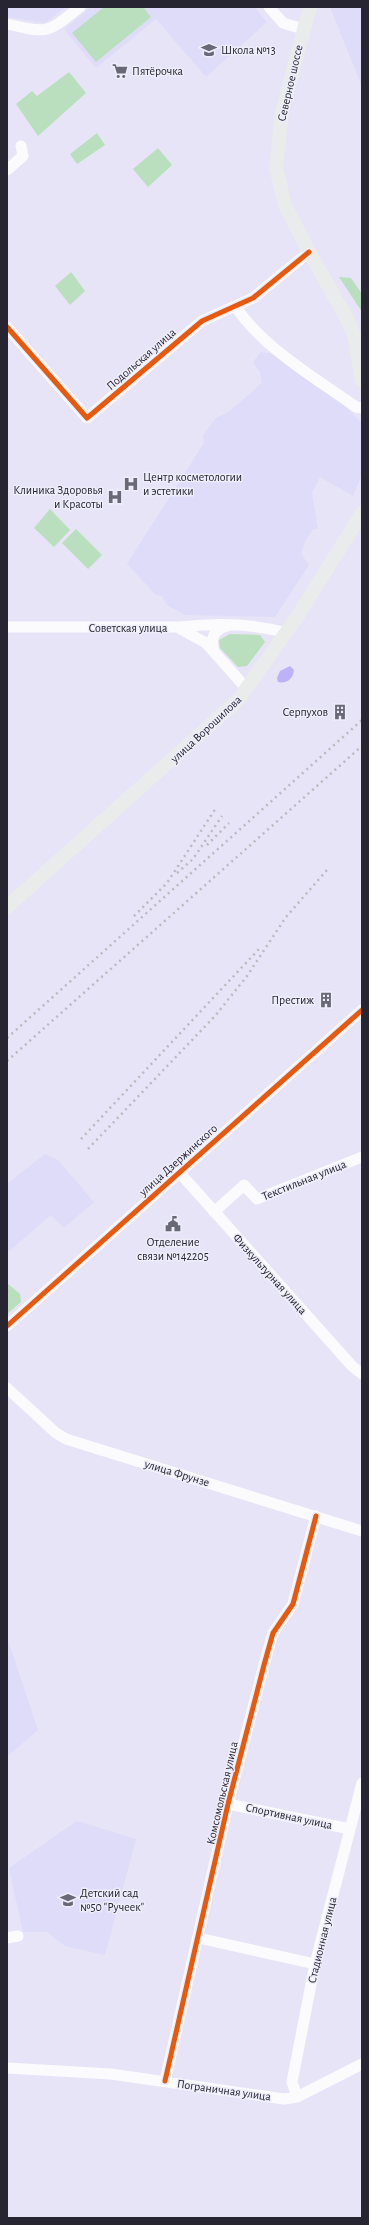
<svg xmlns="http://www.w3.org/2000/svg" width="369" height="2225" font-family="'Alegreya Sans',sans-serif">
<rect width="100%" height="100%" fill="#e6e4f6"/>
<!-- built -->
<path fill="#dedcf9" d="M7,7h59l-21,16 -38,-6z
M91,7h163l13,15 -61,55 -50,-58 -60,49 -32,-39z
M330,7h32v78l-1,-1z
M261,352l12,2 72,52 12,12 4,5v54l-8,19 -33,-19 -8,16 6,36h-5l-8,12 -4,13 8,11 -34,52 -90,-2 -18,-10 -5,-9 -6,-1 -29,-31 77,-121 -1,-8 13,-17 14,-7 32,-28 -2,-11 -7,-10z
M45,1154l13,6 36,42 -30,26 -13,-13 -44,38v-69z
M7,1637l31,93 -31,27z
M77,1821l59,18 -31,116 -40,-9 -18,-14h-24l-14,-64z"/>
<!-- green -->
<path fill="#badfbe" d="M104,7h39l8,10 -55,45 -24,-29z
M69,72l17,21 -48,43 -22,-32 16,-13 5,5z
M97,133l8,12 -28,19 -7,-10z
M158,148l14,17 -24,22 -15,-18z
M71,272l14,19 -15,14 -15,-19z
M339,277l12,1 11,16v18z
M50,509l20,21 -16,17 -20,-19z
M76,529l26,26 -14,14 -26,-26z
M230,634l30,1 5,7 -18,24 -9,1 -18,-19 -1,-8z
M7,1283l13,11 1,8 -14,12z"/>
<!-- water -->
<path fill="#bdb2f7" d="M290,666l4,4c-1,9 -7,14 -16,12l-1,-4 3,-7z"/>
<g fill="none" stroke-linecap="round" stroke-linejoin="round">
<!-- minor -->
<path stroke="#fbfbfe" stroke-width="11" d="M269,7l14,16 20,6
M7,24c42,10 40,9 73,-17
M7,170l16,-14 -2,-10
M236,307c26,40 81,72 120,100l6,1
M7,327l80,91 115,-97 51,-23 56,-46
M7,627h170l29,16 41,46
M180,627c35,-4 72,-4 106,6
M214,652c-4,-13 -1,-22 13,-26
M179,1172l173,194 10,8
M214,1212l30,-27 13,14 105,-42
M7,1326l355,-316
M7,1388l49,45 10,6 296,92
M228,1804l122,25
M7,1938l11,-2
M199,1938l116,26
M7,2068l104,6 173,25 13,-2 65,-33
M165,2081l63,-277 36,-139 9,-32 20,-29 23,-88
M297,2097l-5,-15 23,-118 47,-181"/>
<!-- major -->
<path stroke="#e9ecea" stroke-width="14" d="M310,7l-28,105 -6,56 9,37 24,47 38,67 7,16 8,46
M7,907l232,-208 58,-82 65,-104"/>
<!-- rail -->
<path stroke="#bbbabf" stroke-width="2.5" stroke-dasharray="2 4" stroke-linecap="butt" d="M207,845l22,-22
M177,873l16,-14 29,-43
M134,916l33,-33 49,-75
M7,1038l355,-318
M7,1061l355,-315
M81,1139l178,-190
M88,1149l127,-133 32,-40 39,-59 41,-47"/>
<defs>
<path id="cycleway" d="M7,327l80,91 115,-97 51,-23 56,-46
M7,1326l355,-316
M165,2081l63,-277 36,-139 9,-32 20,-29 23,-88"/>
</defs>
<!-- cycleway casing -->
<use href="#cycleway" stroke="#eeedfa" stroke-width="8"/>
<!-- cycleway -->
<use href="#cycleway" stroke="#e8590c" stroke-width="5"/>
</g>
<!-- icons -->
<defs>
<symbol id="school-bare" viewBox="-9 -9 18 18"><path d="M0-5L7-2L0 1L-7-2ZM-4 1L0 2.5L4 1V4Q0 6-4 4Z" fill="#696876" stroke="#eeedfa" stroke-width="2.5" paint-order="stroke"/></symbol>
<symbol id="supermarket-bare" viewBox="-9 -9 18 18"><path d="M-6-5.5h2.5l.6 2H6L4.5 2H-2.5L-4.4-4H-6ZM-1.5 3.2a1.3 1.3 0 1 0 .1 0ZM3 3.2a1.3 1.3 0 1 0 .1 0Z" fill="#696876" stroke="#eeedfa" stroke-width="2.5" paint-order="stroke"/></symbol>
<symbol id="hospital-bare" viewBox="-9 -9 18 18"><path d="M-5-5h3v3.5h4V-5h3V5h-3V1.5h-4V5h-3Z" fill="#696876" stroke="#eeedfa" stroke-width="2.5" paint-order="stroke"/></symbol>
<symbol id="building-bare" viewBox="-9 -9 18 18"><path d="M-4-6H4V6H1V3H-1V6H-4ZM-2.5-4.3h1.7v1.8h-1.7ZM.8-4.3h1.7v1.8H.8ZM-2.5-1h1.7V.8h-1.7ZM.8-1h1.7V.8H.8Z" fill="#696876" stroke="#eeedfa" stroke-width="2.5" paint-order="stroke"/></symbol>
<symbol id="civic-bare" viewBox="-9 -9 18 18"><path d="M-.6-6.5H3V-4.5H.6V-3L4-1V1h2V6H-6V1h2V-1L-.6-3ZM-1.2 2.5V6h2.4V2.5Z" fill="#696876" stroke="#eeedfa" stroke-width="2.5" paint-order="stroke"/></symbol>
</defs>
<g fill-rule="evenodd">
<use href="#school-bare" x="198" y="39" width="22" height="22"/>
<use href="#supermarket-bare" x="109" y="60" width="22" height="22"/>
<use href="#hospital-bare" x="120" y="473" width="22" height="22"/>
<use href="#hospital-bare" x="104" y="486" width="22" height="22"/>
<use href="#building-bare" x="329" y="701" width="22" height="22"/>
<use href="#building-bare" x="315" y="989" width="22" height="22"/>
<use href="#civic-bare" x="162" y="1213" width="22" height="22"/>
<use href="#school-bare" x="57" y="1889" width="22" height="22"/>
</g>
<g text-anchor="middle" stroke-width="3" stroke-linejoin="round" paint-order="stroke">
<!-- poi labels -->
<g font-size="12" fill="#262531" stroke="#eeedfa" text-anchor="start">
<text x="221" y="54">Школа №13</text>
<text x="132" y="75">Пятёрочка</text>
<text x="143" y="481">Центр косметологии<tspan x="143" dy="14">и эстетики</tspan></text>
<text x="103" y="494" text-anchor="end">Клиника Здоровья<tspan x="103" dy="14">и Красоты</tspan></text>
<text x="328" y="716" text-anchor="end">Серпухов</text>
<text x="314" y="1004" text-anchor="end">Престиж</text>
<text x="173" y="1246" text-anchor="middle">Отделение<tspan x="173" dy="14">связи №142205</tspan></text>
<text x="80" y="1897">Детский сад<tspan x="80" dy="14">№50 "Ручеек"</tspan></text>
</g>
<!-- street labels -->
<g font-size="12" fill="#262531" stroke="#eeedfa">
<text transform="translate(290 83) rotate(-77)" y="4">Северное шоссе</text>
<text transform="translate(141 359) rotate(-41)" y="4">Подольская улица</text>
<text x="128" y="632">Советская улица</text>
<text transform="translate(206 729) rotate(-43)" y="4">улица Ворошилова</text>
<text transform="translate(178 1160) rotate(-42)" y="4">улица Дзержинского</text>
<text transform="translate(304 1180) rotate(-22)" y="4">Текстильная улица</text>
<text transform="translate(270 1274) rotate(48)" y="4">Физкультурная улица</text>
<text transform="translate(177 1473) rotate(17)" y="4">улица Фрунзе</text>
<text transform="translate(222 1793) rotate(-77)" y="4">Комсомольская улица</text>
<text transform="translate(289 1816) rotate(12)" y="4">Спортивная улица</text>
<text transform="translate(322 1940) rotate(-76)" y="4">Стадионная улица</text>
<text transform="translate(224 2090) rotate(8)" y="4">Пограничная улица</text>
</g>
</g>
<!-- border -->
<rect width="369" height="2225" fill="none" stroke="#262531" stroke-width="16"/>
</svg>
